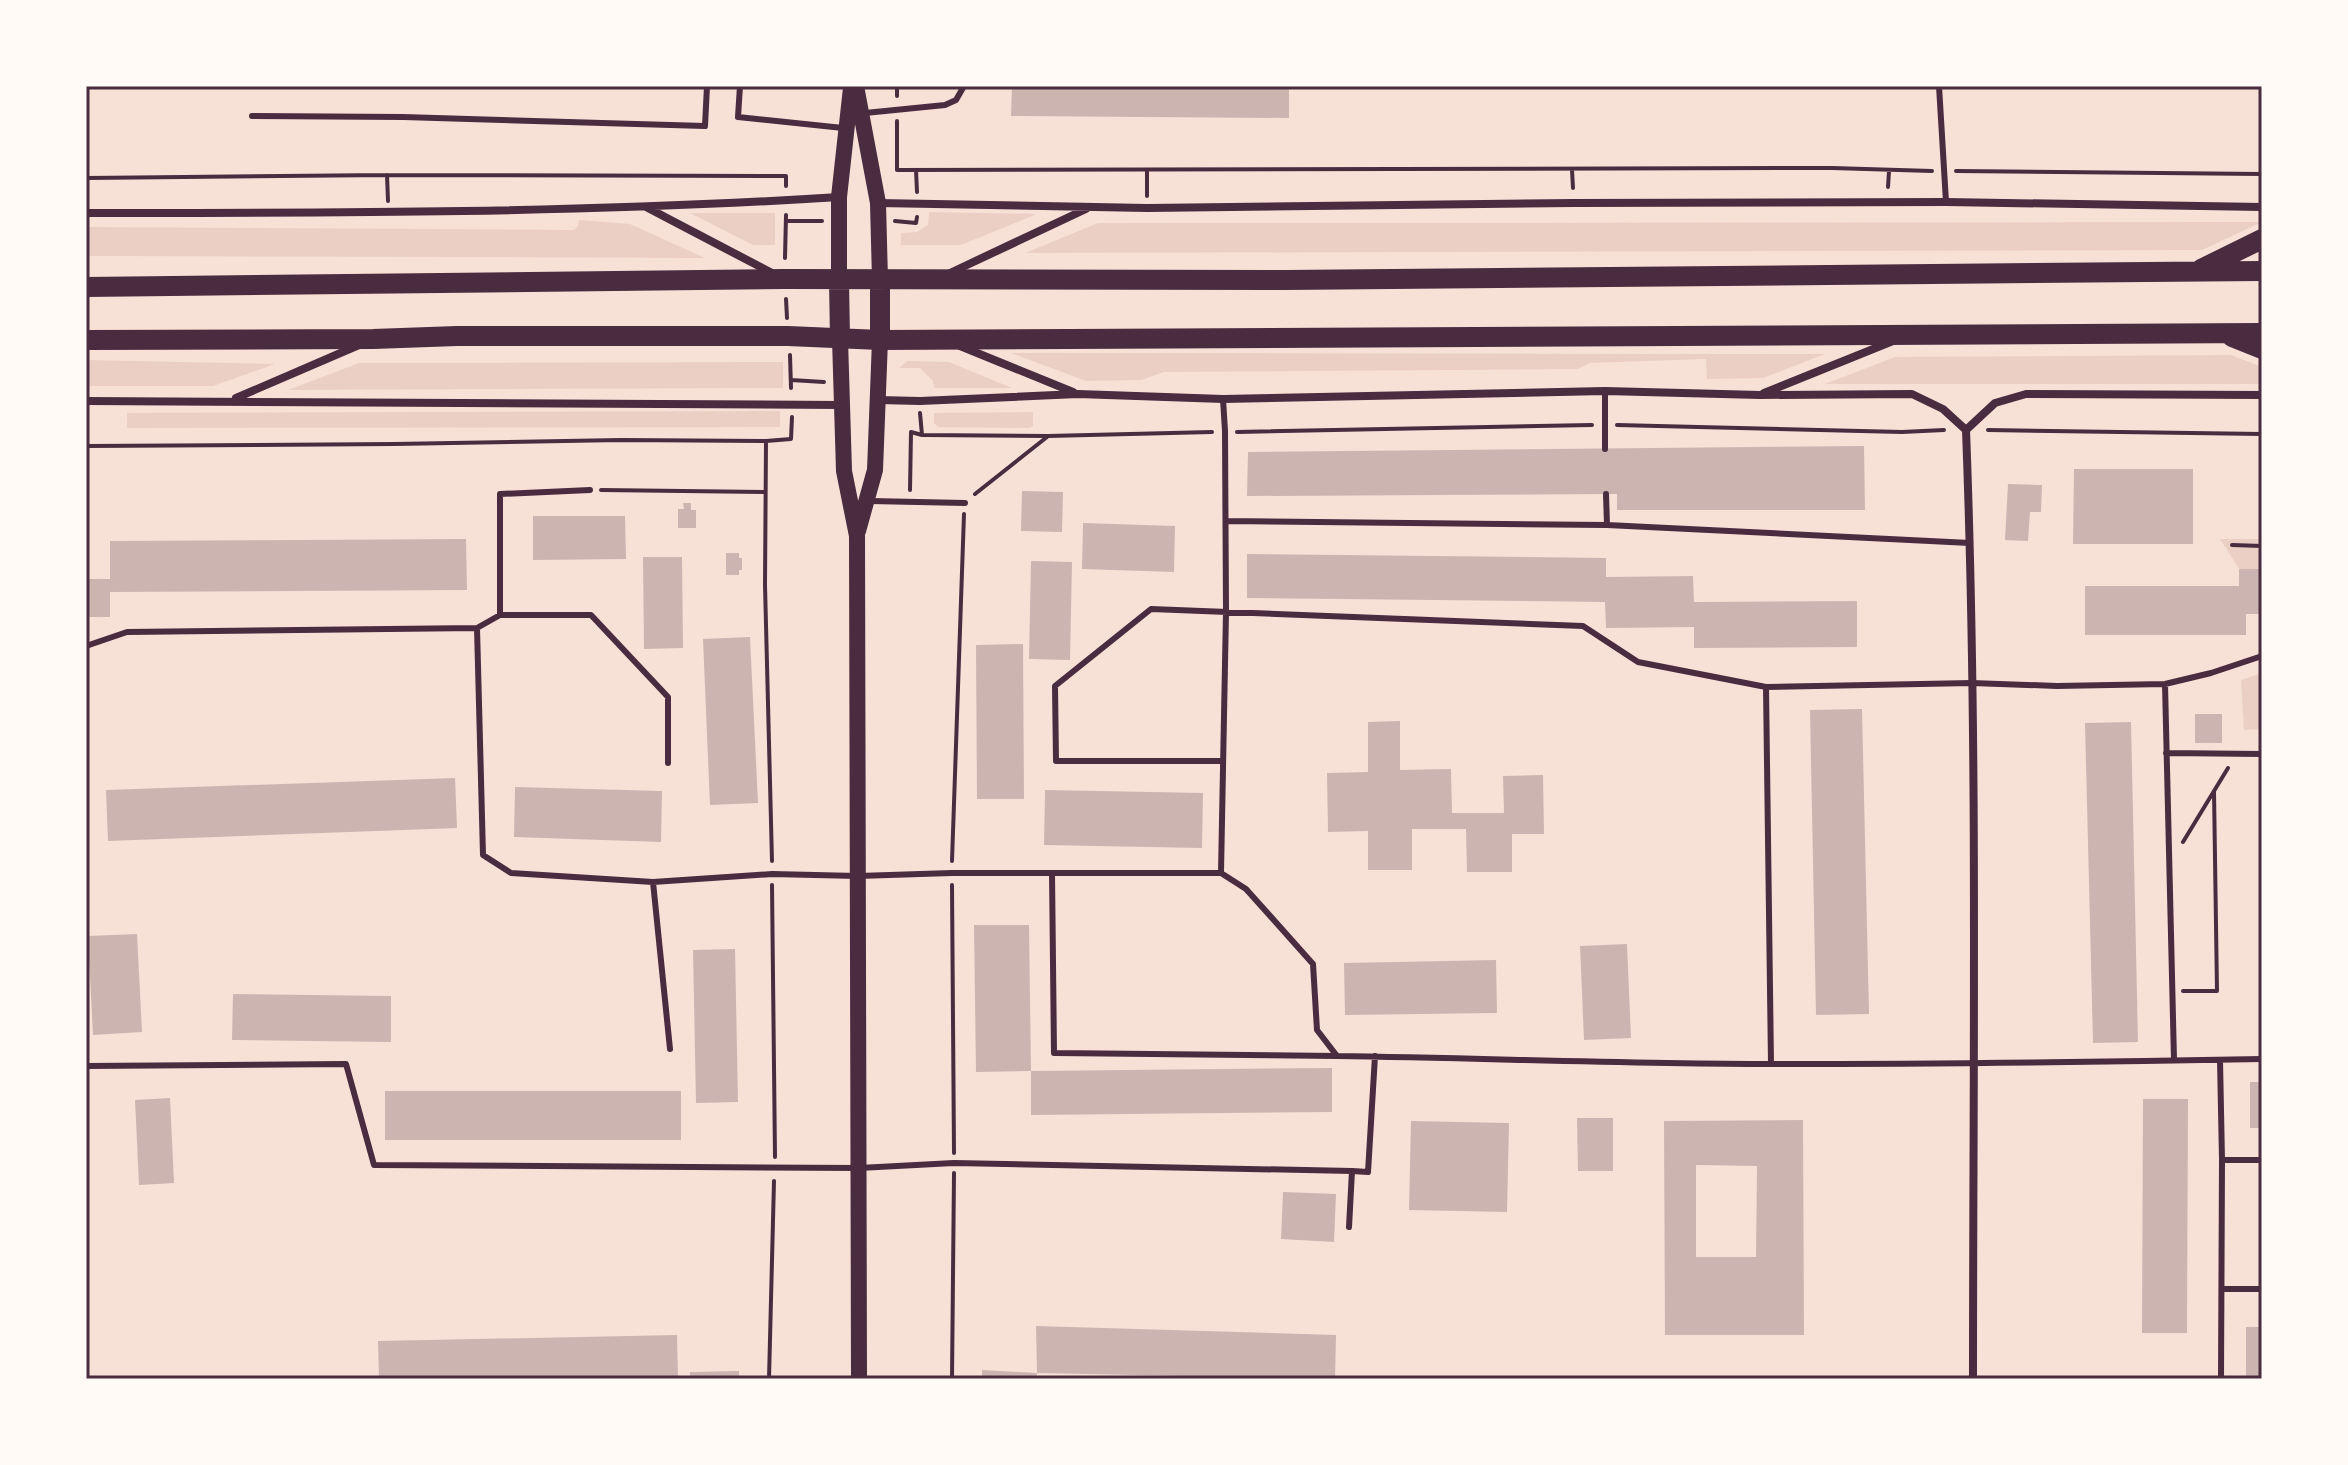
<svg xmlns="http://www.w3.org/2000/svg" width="2348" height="1465" font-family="Helvetica,sans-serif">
<rect width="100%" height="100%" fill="#f7e1d7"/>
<!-- green -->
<path fill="#ebcfc5" d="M929,212l108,2 -76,31h-60v-12l16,-1 11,-7z
M690,213h85v32h-22z
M579,220l51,4 75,34 -619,-2v-29l488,3 4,-4z
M2262,222l-60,28 -1177,3 73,-30z
M1011,353l814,1 -62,24 -56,1 -1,-20 -116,4 -12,6 -414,3 -23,8 -55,1z
M2231,355l31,12v17h-437l70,-27z
M86,360l189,4 -62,22h-127z
M907,361l42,1 63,26h-78l-1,-7 -13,-13h-21z
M783,362v26l-495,2 71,-27z
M780,411v16l-653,1v-15z
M1033,412v14l-4,2 -91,-1 -4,-4v-10z
M2220,539h42v30h-23z
M2262,673v56l-18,1 -3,-50z"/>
<!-- building -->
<path fill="#ccb4b1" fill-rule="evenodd" d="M1012,86h277v32l-278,-2z
M1864,446l1,64h-248v-16l-370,2 1,-44z
M2074,469h119v75h-120z
M2008,484l34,1 -1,27h-11l-2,29 -23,-1z
M1022,491l41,1 -1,40 -41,-1z
M683,503h8v7h5v18h-18v-19h6z
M533,516h92l1,43 -93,1z
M1083,523l92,3 -1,46 -92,-3z
M466,539l1,51 -357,2v25h-24v-38h24v-38z
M726,553h13v5h3v12h-3v5h-13z
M1247,554l359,4v19l87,-1 1,26 163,-1v46l-163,1v-21l-88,1 -1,-26 -358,-4z
M643,557h39l1,91 -39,1z
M1031,561l41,1 -2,98 -41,-1z
M2239,569h23v45h-16v21h-161v-49h154z
M750,637l8,166 -48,2 -7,-166z
M1023,644l1,155h-47l-1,-154z
M1862,709l7,305 -53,1 -6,-305z
M2195,714h27v29h-27z
M1400,721v49l51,-1 1,44h52l-1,-37 40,-1 1,59h-32v38h-45l-1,-43h-54v41h-44v-39l-40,1 -1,-59 41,-1v-50z
M2131,722l7,320 -45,1 -8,-320z
M455,778l2,50 -349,13 -2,-51z
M515,787l147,4 -1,51 -147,-5z
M1045,790l158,3 -1,55 -158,-3z
M974,925h55l2,146 -55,1z
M137,934l5,98 -49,3 -5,-99z
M1627,944l4,94 -47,2 -4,-94z
M735,949l3,153 -42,1 -3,-153z
M1496,960l1,53 -152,2 -1,-52z
M233,994l158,2v46l-159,-2z
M1332,1068v44l-301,3v-44z
M2250,1082h12v46h-12z
M385,1091h296v49h-296z
M170,1098l4,85 -35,2 -4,-85z
M2143,1099h45l-1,234h-45z
M1577,1118h36v53h-35z
M1803,1120l1,215h-139l-1,-214zM1696,1165l61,1 -1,91h-60z
M1411,1121l98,2 -2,89 -98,-2z
M1283,1192l53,2 -2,48 -53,-3z
M1036,1326l300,9 -1,44 -298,-6z
M2246,1327h16v52h-16z
M677,1335l1,44h-299l-1,-38z
M982,1370l55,3 -1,6h-54z
M739,1371v8h-49v-7z"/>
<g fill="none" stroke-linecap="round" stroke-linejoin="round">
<!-- path -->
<path stroke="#4a2c40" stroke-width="4" d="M897,86v10
M897,121v49l935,-2 100,3
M916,170l1,22
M1572,170l1,18
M1956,171l306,3
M387,175l1,26
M86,178l301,-3 399,1v10
M1888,187l1,-16
M1147,196v-26
M786,221h36
M895,221l21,2 1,-6
M785,258l1,-43
M786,299l1,19
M790,355l1,33
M791,380l33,2
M920,413l2,22
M1617,425l285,7 42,-2
M1988,430l274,4
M1237,432l355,-7
M86,446l308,-2 227,-4 145,1
M601,490l163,2
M910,490l1,-58 11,3 126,1 164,-4
M975,494l72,-57
M2232,545l30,1
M2183,842l45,-74
M772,861l-7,-276 1,-144 25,-2 1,-22
M952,861l12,-347
M772,885l3,272
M952,885l2,268
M2183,991h34l-3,-200
M769,1379l5,-198
M952,1379l2,-206"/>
<!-- service -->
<path stroke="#4a2c40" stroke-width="6" d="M740,86l-2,31 105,11
M1939,86l7,116
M865,113l80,-8 11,-5 8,-14
M252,116l151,1 302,9 2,-40
M1605,391v58
M1223,399l2,32 1,181 -5,261 25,16 67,75 4,66 20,26c145,2 290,8 435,8 164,0 327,-2 490,-5
M1606,494l1,31
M870,501l95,2
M1226,521l381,4 363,18
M500,615v-121l90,-4
M477,628l6,227 28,18 142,9 119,-8 86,2 94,-3h269
M86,646l41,-14 350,-4 23,-13h91l77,82v66
M2165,684l9,376
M1766,687l5,377
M2166,753l96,1
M1223,761h-167l-1,-75 96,-77 432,17 55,36 128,25 206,-4 85,3 108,-2 46,-11 51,-17
M1052,873l2,180 283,3
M653,882l17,167
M2220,1060l2,100 -1,219
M86,1066l260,-2 28,101 485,3 95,-5 398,8
M2222,1160h40
M1349,1227l3,-56 16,1 7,-116
M2222,1289h40"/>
<!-- minor -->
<path stroke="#4a2c40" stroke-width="8" d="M878,203l269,5 427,-5 372,-1 316,5
M646,207l126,66
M86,213c251,0 502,0 753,-16
M950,273l136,-64
M960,346l113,46
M1764,393l129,-52
M236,398l123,-53
M878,400l42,1 158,-7 145,5 382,-8 155,4 152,-1 31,15 23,21
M86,401l755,4
M1966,430c12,316 7,633 7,949
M1966,430l29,-27 31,-9 236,1"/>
<!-- secondary -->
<path stroke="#4a2c40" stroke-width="16" d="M856,86l22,117 2,77
M839,280v-83l12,-109
M840,339l4,132 13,65 2,843
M858,531l17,-61 5,-130"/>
<!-- primary -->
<path stroke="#4a2c40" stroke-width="20" d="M2201,269l61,-30
M839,280l1,59
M880,280v60
M86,287l698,-8 501,1 977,-9
M2232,337l30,12
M86,340l287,-1 84,-3h331l92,4 1382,-7"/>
</g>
<!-- border -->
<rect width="2348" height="1465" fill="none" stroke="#fffaf5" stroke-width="176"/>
<rect x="88" y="88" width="2172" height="1289" fill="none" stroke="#4a2c40" stroke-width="3"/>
</svg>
